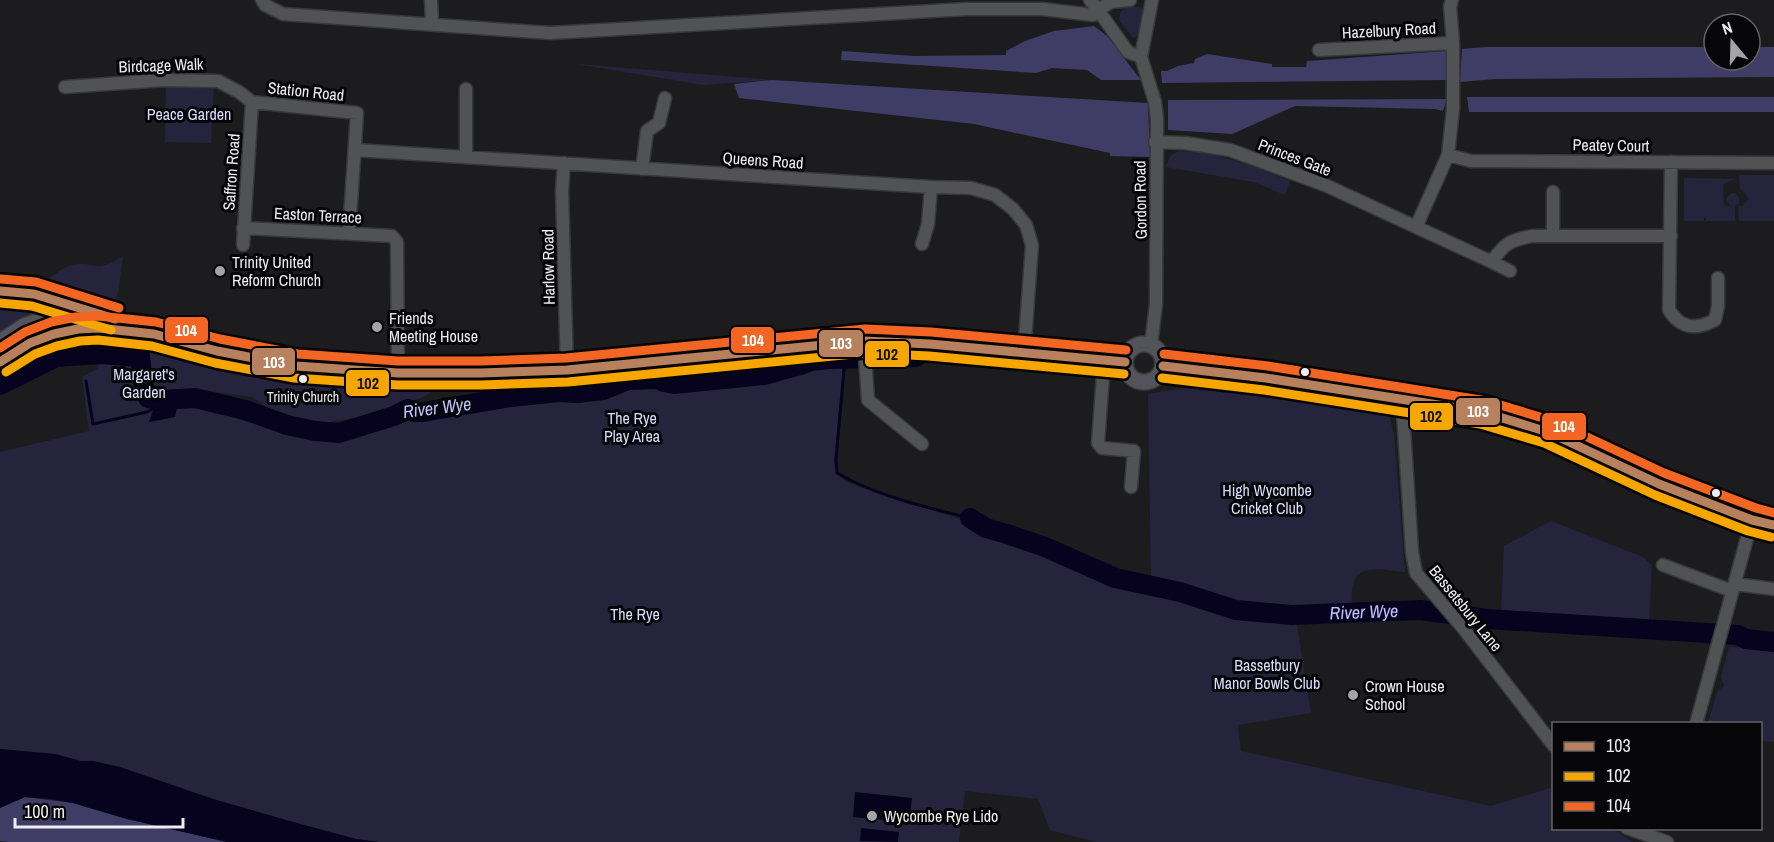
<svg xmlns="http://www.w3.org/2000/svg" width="1774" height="842" font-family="'Archivo Narrow',sans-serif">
<rect width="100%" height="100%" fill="#1c1c1f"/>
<!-- green -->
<path fill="#26243d" d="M1126,7c7,0 16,-2 19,5 -2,9 -1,23 -12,26l-14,-18 2,-9z
M577,64l195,16 -68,5z
M166,84l48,1 -3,58 -46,-1z
M1180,151c42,2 72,15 110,30l-5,14 -31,-13 -88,-15c2,-8 5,-14 14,-16z
M1739,175h35v46h-35l-1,-15h4l7,-7 -9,-11z
M1684,178l51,1 -12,5 1,22h7l-4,-5c0,-5 3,-8 8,-8l4,4v6l-4,3v15h-29v-3h-2v3h-20z
M123,256l-5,37 -4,11c-8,-1 -27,-8 -32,-8 -11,-1 -24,-1 -37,-5l-2,-5c8,-11 26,-24 40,-22 6,0 12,3 18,2 8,-1 15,-6 22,-10z
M0,296l16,1 41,10v2l-33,10 -24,13z
M117,338l73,16 13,5 91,17 138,15 -8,6 -18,6 -52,15 -36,6 -22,-4 -26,-11 -18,-12 -58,-8 -1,15 3,3 95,26 22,3 21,-1 31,-7 22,-9 114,-18 80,-9 39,-6 101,-4 53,-8 21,-6 18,-3h30l-9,99 2,7 10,11 125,41v4c13,4 24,12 38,12l115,46 47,9 31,12 50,13 44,1 15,93 -73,12 3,26 250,55 62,-19 1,41 58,1 21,13h-537l-46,-12 -12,-31 -73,-8 -6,51h-580l-23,-3 -63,-17 -80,-23 -93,-32 -27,-6h-12l-26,-7 -55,-5v-297l89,-21 -7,-54 15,-8 5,-10 12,-1z
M1206,384l176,21 6,5 6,25 11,137c-17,-1 -47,-10 -52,12 -2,6 -1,14 -1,20 -37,2 -76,9 -112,0 -12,-2 -24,-8 -35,-13l-1,2 -53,-14 -3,-185z
M1551,521l92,36 9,9 -3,56 -148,-7 3,-69z
M1729,647l45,2v93l-13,-1 -1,-17 -52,-1 9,-31 7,-6 -3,-9z"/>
<!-- forest -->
<path fill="#3f3d65" d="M1094,26l13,10 34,44h-40l-14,-10 -35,-2 -16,5 -195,-13 1,-9 72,5 92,-1v-4l19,-10 29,-10z
M1486,47h228v13h36v-13h24v30l-279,2 -35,3 2,-33z
M1446,51l1,29 -285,3 -1,-12h6l11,-5 16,-3 1,-4 12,-5 65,10v3h34l1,-6z
M772,80l376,23 2,54 -40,-1v-3l-136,-29 -235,-26 -5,-14z
M1467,97h307v15h-305z
M1447,99l-4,12 -8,-2 -140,-3 -63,28 -64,-4v-30z
M92,338l-2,7 -28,4 -39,14 -23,16v-7l30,-18z
M25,797l48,6 54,16 100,23h-219l-8,-1v-33z"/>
<!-- water -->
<path fill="#07031f" d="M161,391l18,7 -4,19 -26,5 6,-18 -4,-8 3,-4z
M0,749l55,5 26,7h12l27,6 93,32 80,23 63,17 23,3h-152l-100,-23 -54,-16 -22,-4 -26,-2 -25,11z
M855,792l57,6 -3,24 -56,-5z
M861,828l38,4 -1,10 -38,-1z"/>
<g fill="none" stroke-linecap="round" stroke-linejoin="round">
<!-- stream -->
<path stroke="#07031f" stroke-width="3" d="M845,359l-9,100 1,14c37,22 91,35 133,45
M86,381l7,43 54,-12 9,-5"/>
<!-- river -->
<g stroke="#07031f" stroke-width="20">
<path d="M0,385l56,-28 45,-3 39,3c2,12 2,32 8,41l13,2 34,-2 50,12 42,15 28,6 24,2 55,-17 14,-7 6,3h9l88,-15 48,-5 18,1 26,-3 25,-10 30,-1 6,3 10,2 90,-9 36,-10 11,-4 17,-2 88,-2"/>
<path id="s1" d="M970,518l16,10 21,6 38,13 70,31 65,14 56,18 56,5 128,-5 68,9 250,16 8,4 28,3"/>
</g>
<defs>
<path id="minor" d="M262,0l3,5 18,9 267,19 417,-24h75l51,6 5,-5 30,42 13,5
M431,0l1,24
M1090,0l8,10 13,-8 19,-2
M1319,50l134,-7 -3,-36 2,-7
M65,87l99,-7 54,1 21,11 13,10
M252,102l105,11 -8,120
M1155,142l30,1 45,7 95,35 167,77c12,-19 19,-22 40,-26h139
M355,150l576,37 40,1 24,7 18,14 13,16 6,20 -8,109
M1448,155l23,6 303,2
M466,156v-67
M1671,162l-2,148c12,19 27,20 46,10l3,-14v-28
M564,163l-2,28 5,179
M642,169l5,-38 12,-8 6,-25
M1416,227l32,-72 5,-46v-66
M243,228l149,8 5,6 1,131
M1553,236v-44
M922,244l6,-20 3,-37
M243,245l9,-143
M1492,262l18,9
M0,291l34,3 34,9 21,9
M864,341l4,59 54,44
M1151,345l5,-41 1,-185 -2,-17 -14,-45 11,-57
M1104,361l-6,82 4,5 32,3 -3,36
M1402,398l10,154 4,21 47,55 91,118
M1663,565l69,26
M1735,584l39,5
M1696,724l56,-204
M1627,828l40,14"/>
<path id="major" d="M0,342l24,-16 31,-11 34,-3 9,1 39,13
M1125 363a19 19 0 1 1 38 0a19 19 0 1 1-38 0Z
M0,362l30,-19 24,-9 24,-5 20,-1 56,6 63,17 79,15 102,7h83l86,-3 297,-29 66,3 195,18
M1163,366l103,12 217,34 65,20 111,52 93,36 22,5"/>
</defs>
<!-- minor casing -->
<use href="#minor" stroke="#38383b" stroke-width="15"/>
<!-- major casing -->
<use href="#major" stroke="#38383b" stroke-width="18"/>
<!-- minor -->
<use href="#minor" stroke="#515254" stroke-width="12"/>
<!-- major -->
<use href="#major" stroke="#53535c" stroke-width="15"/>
<defs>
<path id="bus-1" d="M0,291l34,3 81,25
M0,362l30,-19 24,-9 24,-5 20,-1 56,6 63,17 79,15 102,7h83l86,-3 297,-29 66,3 195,18
M1163,366l103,12 217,34 65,20 111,52 93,36 22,5"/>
<path id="bus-2" d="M0,303l32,3 79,24
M6,372l29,-18 22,-8 23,-5 18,-1 54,6 63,17 79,15 104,7h83l87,-3 296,-29 65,3 195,18
M1162,378l102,12 216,34 64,19 111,52 93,36 23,6"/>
<path id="bus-3" d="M1,279l35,3 83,26
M0,348l25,-16 26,-10 25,-5 22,-1 58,6 64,17 78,15 100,7h83l85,-3 299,-29 66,3 195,18
M1164,354l104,12 219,35 66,20 111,52 92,35 18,5"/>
</defs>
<!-- bus-1 casing -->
<use href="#bus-1" stroke="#060608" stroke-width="14"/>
<!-- bus-2 casing -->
<use href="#bus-2" stroke="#060608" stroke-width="14"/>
<!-- bus-3 casing -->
<use href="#bus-3" stroke="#060608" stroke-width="14"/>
<!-- bus-1 -->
<use href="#bus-1" stroke="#b6815c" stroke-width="9"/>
<!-- bus-2 -->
<use href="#bus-2" stroke="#f7a600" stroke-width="9"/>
<!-- bus-3 -->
<use href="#bus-3" stroke="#f26522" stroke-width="9"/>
</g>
<!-- markers -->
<g fill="#a4a4a8" stroke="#060608" stroke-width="2">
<circle cx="220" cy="271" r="6"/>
<circle cx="377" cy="327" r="6"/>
<circle cx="1353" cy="695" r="6"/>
<circle cx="872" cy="816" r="6"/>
</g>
<g fill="#eeeef2" stroke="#060608" stroke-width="2">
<circle cx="1305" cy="372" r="5"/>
<circle cx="303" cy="379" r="5"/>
<circle cx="1716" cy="493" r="5"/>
</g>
<g text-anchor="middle" stroke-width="6" stroke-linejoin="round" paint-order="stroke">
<!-- bus labels -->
<g font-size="14" fill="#eeeef2" stroke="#060608">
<text x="303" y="402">Trinity Church</text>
</g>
<!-- street labels -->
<g font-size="16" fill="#eeeef2" stroke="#060608">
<text transform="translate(1389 30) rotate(-3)" y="6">Hazelbury Road</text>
<text transform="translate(161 65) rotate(-2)" y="6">Birdcage Walk</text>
<text transform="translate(306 91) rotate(6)" y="6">Station Road</text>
<text transform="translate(1611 145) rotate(1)" y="6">Peatey Court</text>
<text transform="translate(1295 157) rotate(21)" y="6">Princes Gate</text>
<text transform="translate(763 160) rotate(4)" y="6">Queens Road</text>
<text transform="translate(231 172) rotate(-86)" y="6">Saffron Road</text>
<text transform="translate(1140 200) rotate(-91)" y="6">Gordon Road</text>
<text transform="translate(318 215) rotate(3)" y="6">Easton Terrace</text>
<text transform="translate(548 267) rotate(-91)" y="6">Harlow Road</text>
<text transform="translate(1466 608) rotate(51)" y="6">Bassetsbury Lane</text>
</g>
<!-- park labels -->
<g font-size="16" fill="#dcdcfc" stroke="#060608">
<text x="189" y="120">Peace Garden</text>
<text x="144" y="380">Margaret's<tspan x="144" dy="18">Garden</tspan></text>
<text x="632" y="424">The Rye<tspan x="632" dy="18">Play Area</tspan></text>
<text x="1267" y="496">High Wycombe<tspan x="1267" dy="18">Cricket Club</tspan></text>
<text x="635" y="620">The Rye</text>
<text x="1267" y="671">Bassetbury<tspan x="1267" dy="18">Manor Bowls Club</tspan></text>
</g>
<!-- poi labels -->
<g font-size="16" fill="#eeeef2" stroke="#060608" text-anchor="start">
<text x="232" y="268">Trinity United<tspan x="232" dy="18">Reform Church</tspan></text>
<text x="389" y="324">Friends<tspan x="389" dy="18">Meeting House</tspan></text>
<text x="1365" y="692">Crown House<tspan x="1365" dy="18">School</tspan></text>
<text x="884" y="822">Wycombe Rye Lido</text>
</g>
<!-- water labels -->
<g font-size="18" font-style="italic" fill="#c1c1fe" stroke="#060608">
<text transform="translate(437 408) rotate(-7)" y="6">River Wye</text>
<text dy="6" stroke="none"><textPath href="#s1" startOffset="411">River Wye</textPath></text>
</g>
</g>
<g stroke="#060608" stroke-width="2">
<rect x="164" y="316" width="45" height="28" rx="6" fill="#f26522"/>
<rect x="730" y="326" width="45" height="28" rx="6" fill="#f26522"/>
<rect x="818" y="329" width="46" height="29" rx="6" fill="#b6815c"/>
<rect x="864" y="340" width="46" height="28" rx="6" fill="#f7a600"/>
<rect x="251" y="347" width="45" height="29" rx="6" fill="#b6815c"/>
<rect x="345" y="369" width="45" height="28" rx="6" fill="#f7a600"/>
<rect x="1455" y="397" width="46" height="29" rx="6" fill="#b6815c"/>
<rect x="1409" y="402" width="45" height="29" rx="6" fill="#f7a600"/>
<rect x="1541" y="412" width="46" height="29" rx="6" fill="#f26522"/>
</g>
<g font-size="16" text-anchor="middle" font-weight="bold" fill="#fff">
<text x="186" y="336">104</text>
<text x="753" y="346">104</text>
<text x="841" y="349">103</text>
<text x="274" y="368">103</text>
<text x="1478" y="417">103</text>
<text x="1564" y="432">104</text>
</g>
<g font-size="16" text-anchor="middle" font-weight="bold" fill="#111">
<text x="887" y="360">102</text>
<text x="368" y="389">102</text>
<text x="1431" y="422">102</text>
</g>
<!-- legend -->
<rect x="1552" y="722" width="210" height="108" fill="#060608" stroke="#636366" stroke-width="1.5"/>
<rect x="1564" y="742" width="30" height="9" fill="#b6815c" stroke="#636366" stroke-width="1.5"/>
<text x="1606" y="752" font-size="18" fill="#eeeef2">103</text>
<rect x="1564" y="772" width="30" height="9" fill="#f7a600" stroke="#636366" stroke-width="1.5"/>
<text x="1606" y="782" font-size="18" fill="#eeeef2">102</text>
<rect x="1564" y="802" width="30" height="9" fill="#f26522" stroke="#636366" stroke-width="1.5"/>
<text x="1606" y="812" font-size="18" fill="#eeeef2">104</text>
<!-- north arrow -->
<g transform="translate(1732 42) rotate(341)"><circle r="28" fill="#060608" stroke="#636366" stroke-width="1.5"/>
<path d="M0-4.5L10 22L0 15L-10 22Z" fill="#a4a4a8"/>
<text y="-9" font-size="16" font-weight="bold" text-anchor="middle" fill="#eeeef2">N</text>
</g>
<!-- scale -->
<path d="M15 818v9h168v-9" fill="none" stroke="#eeeef2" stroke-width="3"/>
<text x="24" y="818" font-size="18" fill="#eeeef2" stroke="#060608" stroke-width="4.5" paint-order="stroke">100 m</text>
</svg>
